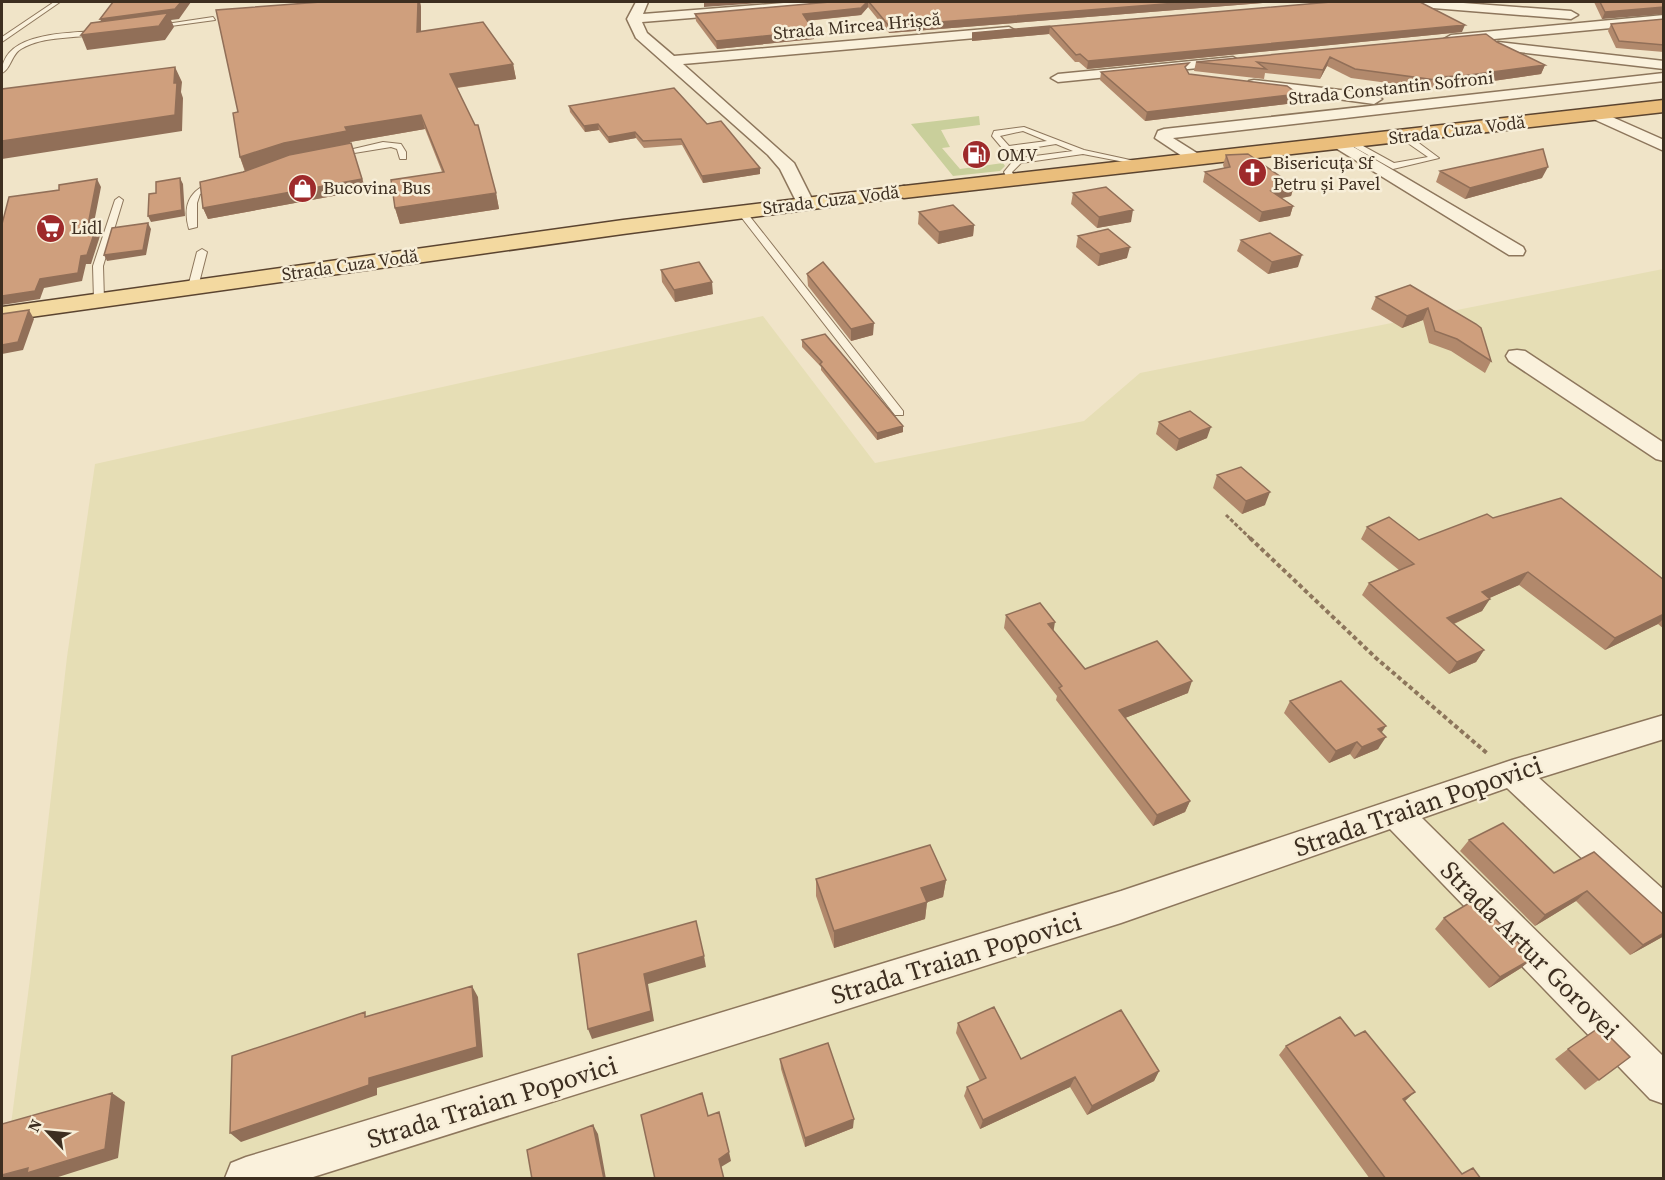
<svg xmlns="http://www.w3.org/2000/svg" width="1665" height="1180" font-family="'Source Serif 4',serif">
<rect width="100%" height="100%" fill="#f0e4c8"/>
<!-- farmland -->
<path fill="#e6deb5" d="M1663,269v909h-1659l27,-207 36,-314 28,-193 668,-148 112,147 209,-42 56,-48z"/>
<!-- green -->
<path fill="#c9cf9b" d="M979,116l1,9 -39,5 9,17 -8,1 18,21 43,-6 2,3 -5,5 -47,5 -42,-52z"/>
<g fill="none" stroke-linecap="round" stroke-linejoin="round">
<defs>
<path id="service" d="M54,2h6l-58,40v-5z
M213,17l2,3 -59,8 -3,-2z
M98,31l2,3c-25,5 -55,1 -79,15 -10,6 -10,20 -19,24 0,-41 66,-40 96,-42z
M1024,127l60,23 60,13 -4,2 -57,-11 -62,9 -9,9 4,8 -7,2 -5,-10 9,-11 -21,-25 2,-5zM1023,131l24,10 -38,5 -9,-10zM1056,144l17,7 -53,7 -7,-7z
M1402,135h6l31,23 -46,11 -46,-26 7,-2 40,22 34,-6 -26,-18z
M383,142l18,2 5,8v7h-6l-3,-10 -6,-2 -55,9 -4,-2z
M219,180l3,1v4l-22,9 -3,9v24l-8,2c-8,-28 4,-42 30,-49z
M119,197l4,3 -20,66 1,34 -5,3 -5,-3 -1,-34 22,-66z
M738,209h6l159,202v4h-8l-157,-202z
M202,249l5,3 -9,35 -8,2 -2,-2 9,-35z"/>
<path id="minor" d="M636,2h12l-5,12 153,-12h46l-6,4 -194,16 5,11 27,23 335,-29 7,4 -7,4 -326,29 111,99 20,40 -9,5 -6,-1 -19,-38 -12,-14 -132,-117 -9,-19z
M1402,2h48l121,9 7,4 -7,4 -163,-13z
M1664,15v8l-213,20 -7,-4 7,-4z
M1498,42l166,19v8l-171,-20 -2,-3z
M1233,57l7,4 -2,3 -180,18 -7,-4 7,-4z
M1664,73v8l-491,57 27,17 2,4 -8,5 -39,-26 3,-7 6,-2z
M1254,80l120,14 8,5 -8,5 -125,-17 -2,-3 2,-3z
M1594,109l70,31v11l-75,-34 -3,-3z
M1340,139l183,108 2,4 -2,4h-14l-175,-108 -2,-3z
M1517,350l8,1 139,92v18l-8,-2 -147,-98 -3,-5 3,-5z
M1664,715v24l-125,39 125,112v39l-12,-5 -145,-136 -85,30 242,239v47l-14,-5 -260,-270 -269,94 -811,255h-85l6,-15 15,-6 875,-266 391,-131z"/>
<path id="primary" d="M904,186l7,2 4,4 -4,4 -288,38 -621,87v-14l621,-87z"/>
<path id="trunk" d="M1664,100v12l-760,86 -7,-2 -4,-4 4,-4 7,-2z"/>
</defs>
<!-- service casing -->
<use href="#service" stroke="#8d765c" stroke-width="2"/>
<!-- minor casing -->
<use href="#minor" stroke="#8d765c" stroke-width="3"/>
<!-- primary casing -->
<use href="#primary" stroke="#5b4430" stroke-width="3"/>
<!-- trunk casing -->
<use href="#trunk" stroke="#5b4430" stroke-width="3"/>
<!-- path-far1 -->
<path stroke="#8d765c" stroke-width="3" stroke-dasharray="4 2" stroke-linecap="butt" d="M1226,515l26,25"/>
<!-- path -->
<path stroke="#8d765c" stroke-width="4" stroke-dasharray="4.5 3" stroke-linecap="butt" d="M1250,538l126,120 112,96"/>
<!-- service -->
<use href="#service" fill="#faf1dc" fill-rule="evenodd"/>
<!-- minor -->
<use href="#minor" fill="#faf1dc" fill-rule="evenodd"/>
<!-- primary -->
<use href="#primary" fill="#f3d9a0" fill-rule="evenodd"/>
<!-- trunk -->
<use href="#trunk" fill="#eabe7c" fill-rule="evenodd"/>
</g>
<!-- wall -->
<path fill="#b2896c" d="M321,2h99l1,5v25l92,32 3,15 -59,9 39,105 3,16 -99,15 -5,-16 47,-36 -17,-43 -75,13 16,48 -158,29 -5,-11 42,-36 -5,-15 -2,-45z
M830,2h446l-387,31 -21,-26 -7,8 -54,6 7,10v8l-97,10 -21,-28 -1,-7z
M1331,2l131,30 -375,37 -8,-7h-4l-26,-28 -77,7v-8z
M1594,2h70l-62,17z
M1664,19v33l-48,-4 -8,-17 3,-7z
M1497,42l48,23 -4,9 -83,12h-25l-1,3 -81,-11 -24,-12 -7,13 -55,-6 -1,6 -70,-8 2,-9z
M1187,71l2,3 109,20 -3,9 -150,18 -45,-41 1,-8z
M569,106l138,18 53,44v6l-57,9 -21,-38 -38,3 -8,-10 -27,5 -10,-13 -14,2 -15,-20z
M1226,155l68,31 -3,10 -10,2 12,8 -3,10 -31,6 -56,-40 2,-10 19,-4 -1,-3z
M1440,171l102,7 -77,21 -29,-17z
M1073,193l58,29 -34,6 -26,-24z
M919,212l55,13 -1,11 -35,8 -20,-20z
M1078,236l49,22 -29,8 -22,-19z
M1241,240l57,27 -30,7 -31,-23z
M661,270l52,24 -38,8 -13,-20z
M807,274l66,61 -22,6 -43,-55z
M1410,285l81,76 -6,12 -34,-22 -22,-8 -6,-23 -21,8 -31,-19 5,-12z
M802,340l101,86v6l-26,8 -56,-70v-3l-19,-20z
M1159,422l48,16 -31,13 -20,-17z
M1217,475l48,30 -23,9 -29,-26z
M1493,518l171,62v49l-6,-5 -53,26 -86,-65 -30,13 -7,13 -28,13 30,26 -8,12 -27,12 -87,-79 7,-12 30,-13 -38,-31 6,-12 52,13z
M1006,615l47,16 32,38 103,24 -63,25 65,83 -5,11 -32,14 -97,-126 1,-4 -53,-68z
M1290,701l92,32 -4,16 -24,10 -4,-5 -21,9 -45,-50z
M1469,840l195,75v21l-34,19 -54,-54 -41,25 -75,-75z
M816,879l130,1 -3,17 -16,5 -2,17 -91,29 -18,-52z
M1444,918l89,40 -12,10 -32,20 -54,-59z
M958,1023l63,36 138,12 -5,10 -67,34 -17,-28 -90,42 -16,-33 3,-9 13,-6 -24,-48z
M1286,1046l119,55 57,73 19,5h-111l-91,-124z
M1568,1049l62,8 -45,33 -30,-31z
M780,1059l73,69 -48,19 -24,-78z"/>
<!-- shaded-wall -->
<path fill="#916f58" d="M181,2h10l-12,17 -8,1 3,7 -9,13 -78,10 -6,-15 23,-7 -4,-9z
M418,2h2l1,5v39l-4,-14z
M704,2h70l-70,5z
M867,2h1v5l-7,8 -58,6v-7z
M1189,2h87l-387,31v-7z
M1664,7v7l-62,5 3,-7z
M1465,25l-3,7 -375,37 1,-8z
M1050,26l-1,8 -77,7v-8z
M814,31v8l-97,10 -1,-8z
M1330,57l-3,9 -7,13 3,-9z
M513,64l3,15 -62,9 -4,-14z
M1545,65l-4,9 -83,12 4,-10z
M175,67l7,15 -1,10 2,6 -1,33 -180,28v-18l172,-58z
M1298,94l-3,9 -150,18 2,-9z
M421,115l4,14 -75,13 2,4 -106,27 -6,-16 44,-14 61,-16z
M598,124l1,6 -14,2 -1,-6z
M635,132l1,6 -27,5 -1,-6z
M1548,167l-6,11 -77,21 5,-11z
M760,168v6l-57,9 -1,-7z
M180,178l3,6 2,32 -34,6 -3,-6z
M97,179l4,8 -10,51 -4,-8z
M362,179l4,11 -158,29 -5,-11z
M1294,186l-3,10 -23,5 3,-10z
M496,193l3,16 -99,15 -5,-16z
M1293,206l-3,10 -31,6 3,-10z
M1133,210l-2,12 -34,6 2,-11z
M148,223l3,6 -5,26 -39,6 -3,-6z
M974,225l-1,11 -35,8 1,-12z
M96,228l4,8 -9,28h-5l-4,17 -38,7 -4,11 -38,6v-9l38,-17 41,-23z
M1130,247l-3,11 -29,8 2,-12z
M1302,255l-4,12 -30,7 4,-12z
M712,282l1,12 -38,8 -1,-12z
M1428,308l-5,12 -21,8 5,-12z
M29,310l5,9 -11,31 -21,4v-9z
M874,323l-1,12 -22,6v-12z
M903,426v6l-26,8v-7z
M1211,427l-4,11 -31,13 3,-12z
M1270,492l-5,13 -23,9 4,-13z
M1528,572l-9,13 -45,20 8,-13z
M1490,599l-8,12 -43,19 8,-12z
M1664,614v4l-6,6 -53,26 10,-12z
M1055,622l-2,12 -5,-10z
M1484,650l-8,12 -27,12 8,-12z
M1192,681l-4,12 -73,29 4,-12z
M1386,726l-8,12v-9z
M1386,737l-8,12 -24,10 8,-12z
M1357,742l-7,12 -21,9 7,-12z
M1190,801l-5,11 -32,14 4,-11z
M946,880l-3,17 -24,8 2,-17z
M1587,891l-11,10 -41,25 10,-11z
M927,902l-2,17 -91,29v-17z
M1664,933v3l-34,19 13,-10z
M704,956l2,11 -58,17 6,37 -62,18 -4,-10 56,-55z
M1533,958l-12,10 -32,20 11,-11z
M472,986l6,11 5,60 -106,31v7l-136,47 -11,-9 139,-55z
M1159,1071l-5,10 -67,34 5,-9z
M1075,1077l-5,10 -90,42 3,-9z
M1415,1092l-10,9 -12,7 10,-9z
M112,1093l13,9 -7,56 -66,21h-50v-4l26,-7z
M854,1119l-1,9 -48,19v-9z
M593,1125l5,9 8,45h-2z
M729,1152l2,9 -10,6 -2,-8z"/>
<!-- building -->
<path fill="#cf9f7d" stroke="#916f58" stroke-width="1.5" d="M113,2h68l-6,7 -75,10z
M321,2h97l-1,30 66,-10 30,42 -63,10 25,51h3l18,68 -101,15 -4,-28 53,-8 -23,-57 -76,12 2,4 -63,12 -44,14 -7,-44 5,-1 -22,-102z
M830,2h37l-6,6 -58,6 11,17 -98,10 -21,-27z
M869,2h320l-300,24z
M1331,2h89l45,23 -377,36 -8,-7 -4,1 -26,-29 -78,7z
M1600,2h64v5l-59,5z
M168,13l-9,13 -78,9 10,-12z
M1664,19v26l-45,-4 -8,-17z
M1486,34l11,8 48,23 -83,11 -27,1 1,3 -81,-11 -25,-12 -7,13 -66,-8 9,7 -70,-7z
M1189,63l-4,4 4,7 98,12 11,8 -151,18 -46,-40z
M175,67l-1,16h3l-2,32 -173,26v-52z
M674,88l33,36 14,-3 39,47 -58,8 -21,-37 -38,2 -8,-9 -27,5 -10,-13 -14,2 -15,-20z
M351,143l11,36 -159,29 -3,-26 43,-10 46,-17z
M1543,149l5,18 -78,21 -30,-17z
M1248,154l46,32 -23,5 22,15 -31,6 -57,-40 25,-5 -4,-12z
M180,178l2,32 -34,6 1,-22 7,-1v-11z
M97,179l-10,51 9,-2 -9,27 -6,1 -3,17 -38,6 -5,12 -33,5v-72l7,-27 50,-7v-5z
M1106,187l27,23 -34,7 -26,-24z
M953,205l21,20 -35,7 -20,-20z
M148,223l-5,27 -39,5 8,-27z
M1108,229l22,18 -30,7 -22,-18z
M1270,233l32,22 -30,7 -31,-22z
M699,262l13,20 -38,8 -13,-20z
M823,262l51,61 -23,6 -44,-55z
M1410,285l66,39 5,4 10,33 -34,-22 -22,-8 -7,-23 -21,8 -31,-19z
M29,310l-11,32 -16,3v-31z
M825,334l78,92 -26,7 -57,-69 2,-2 -20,-22z
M1190,411l21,16 -32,12 -20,-17z
M1241,467l29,25 -24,9 -29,-26z
M1561,498l103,82v34l-49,24 -87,-66 -46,20 8,7 -43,19 37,32 -27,12 -88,-79 45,-19 -47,-37 22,-10 30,23 68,-26 6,4z
M1040,603l15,19 -7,2 37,45 72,-28 35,40 -73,29 71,91 -33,14 -98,-127 3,-2 -56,-71z
M1341,681l45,45 -8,3 8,8 -24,10 -5,-5 -21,9 -46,-50z
M1503,823l51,50 40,-21 70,63v18l-21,12 -56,-54 -42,24 -76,-75z
M930,845l16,35 -25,8 6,14 -93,29 -18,-52z
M1476,899l57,59 -33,19 -56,-59z
M696,921l8,35 -60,18 7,37 -63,18 -10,-75z
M472,986l5,61 -108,31v7l-139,48 2,-77 133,-44v5z
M994,1007l27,52 100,-49 38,61 -67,35 -17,-29 -92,43 -16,-33 19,-9 -28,-55z
M1340,1017l15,19 10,-5 50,61 -12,7 59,75 11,-6 8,11h-95l-100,-133z
M1600,1027l30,30 -31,23 -31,-31z
M828,1043l26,76 -49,19 -25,-79z
M112,1093l-7,56 -78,24 1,-5 -26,7v-51z
M702,1093l6,23 11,-4 10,40 -10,7 5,20h-69l-14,-64z
M593,1125l11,54h-72l-5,-29z"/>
<!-- icons -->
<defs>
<symbol id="fuel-disc" viewBox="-11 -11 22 22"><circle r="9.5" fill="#9e2a2b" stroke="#f7eed8"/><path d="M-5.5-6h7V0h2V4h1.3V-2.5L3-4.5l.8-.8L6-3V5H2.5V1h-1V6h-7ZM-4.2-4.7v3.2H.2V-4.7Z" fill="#fff"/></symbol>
<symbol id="church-disc" viewBox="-11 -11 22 22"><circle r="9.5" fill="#9e2a2b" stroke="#f7eed8"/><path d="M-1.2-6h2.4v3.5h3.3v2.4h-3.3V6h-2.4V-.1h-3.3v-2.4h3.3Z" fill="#fff"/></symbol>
<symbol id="shop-disc" viewBox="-11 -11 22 22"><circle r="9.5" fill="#9e2a2b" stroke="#f7eed8"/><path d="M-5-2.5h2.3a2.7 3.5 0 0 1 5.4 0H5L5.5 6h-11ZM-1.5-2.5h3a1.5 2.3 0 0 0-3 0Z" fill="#fff"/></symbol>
<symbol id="supermarket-disc" viewBox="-11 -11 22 22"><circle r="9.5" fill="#9e2a2b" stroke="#f7eed8"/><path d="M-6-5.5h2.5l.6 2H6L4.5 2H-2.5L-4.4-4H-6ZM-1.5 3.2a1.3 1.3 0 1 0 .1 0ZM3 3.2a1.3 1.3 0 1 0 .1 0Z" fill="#fff"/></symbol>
</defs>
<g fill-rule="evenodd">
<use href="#fuel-disc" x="960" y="138" width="33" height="33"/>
<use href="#church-disc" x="1236" y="156" width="33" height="33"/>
<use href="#shop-disc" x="286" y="172" width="33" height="33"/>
<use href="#supermarket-disc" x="34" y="212" width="33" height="33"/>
</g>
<g text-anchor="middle" stroke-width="5" stroke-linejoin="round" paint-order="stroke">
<!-- far-street labels -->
<g font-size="18" fill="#3d2e20" stroke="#f7eed8">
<text transform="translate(857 26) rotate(-5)" y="6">Strada Mircea Hrișcă</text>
<text transform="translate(1391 88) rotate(-6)" y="6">Strada Constantin Sofroni</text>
<text transform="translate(1457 130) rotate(-7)" y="6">Strada Cuza Vodă</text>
<text transform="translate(831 200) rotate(-7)" y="6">Strada Cuza Vodă</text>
<text transform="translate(350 265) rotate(-8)" y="6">Strada Cuza Vodă</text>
</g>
<!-- far-poi labels -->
<g font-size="18" fill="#3d2e20" stroke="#f7eed8" text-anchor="start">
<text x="997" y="161">OMV</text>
<text x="1273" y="169">Bisericuța Sf<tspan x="1273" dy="21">Petru și Pavel</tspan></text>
<text x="323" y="194">Bucovina Bus</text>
<text x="71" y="234">Lidl</text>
</g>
<!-- near-street labels -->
<g font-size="26" fill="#3d2e20" stroke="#f7eed8">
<text transform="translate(1418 806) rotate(-19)" y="9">Strada Traian Popovici</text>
<text transform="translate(1530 950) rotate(45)" y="9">Strada Artur Gorovei</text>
<text transform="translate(956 958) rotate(-17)" y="9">Strada Traian Popovici</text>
<text transform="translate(492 1102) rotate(-17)" y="9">Strada Traian Popovici</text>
</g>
</g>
<!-- border -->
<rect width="1665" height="1180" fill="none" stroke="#3d2e20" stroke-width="6"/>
<!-- north arrow -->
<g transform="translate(48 1132) rotate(296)" stroke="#f7eed8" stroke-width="4.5" paint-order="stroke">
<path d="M0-4.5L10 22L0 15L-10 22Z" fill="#3d2e20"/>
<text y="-9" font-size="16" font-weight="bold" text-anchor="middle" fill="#3d2e20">N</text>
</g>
</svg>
